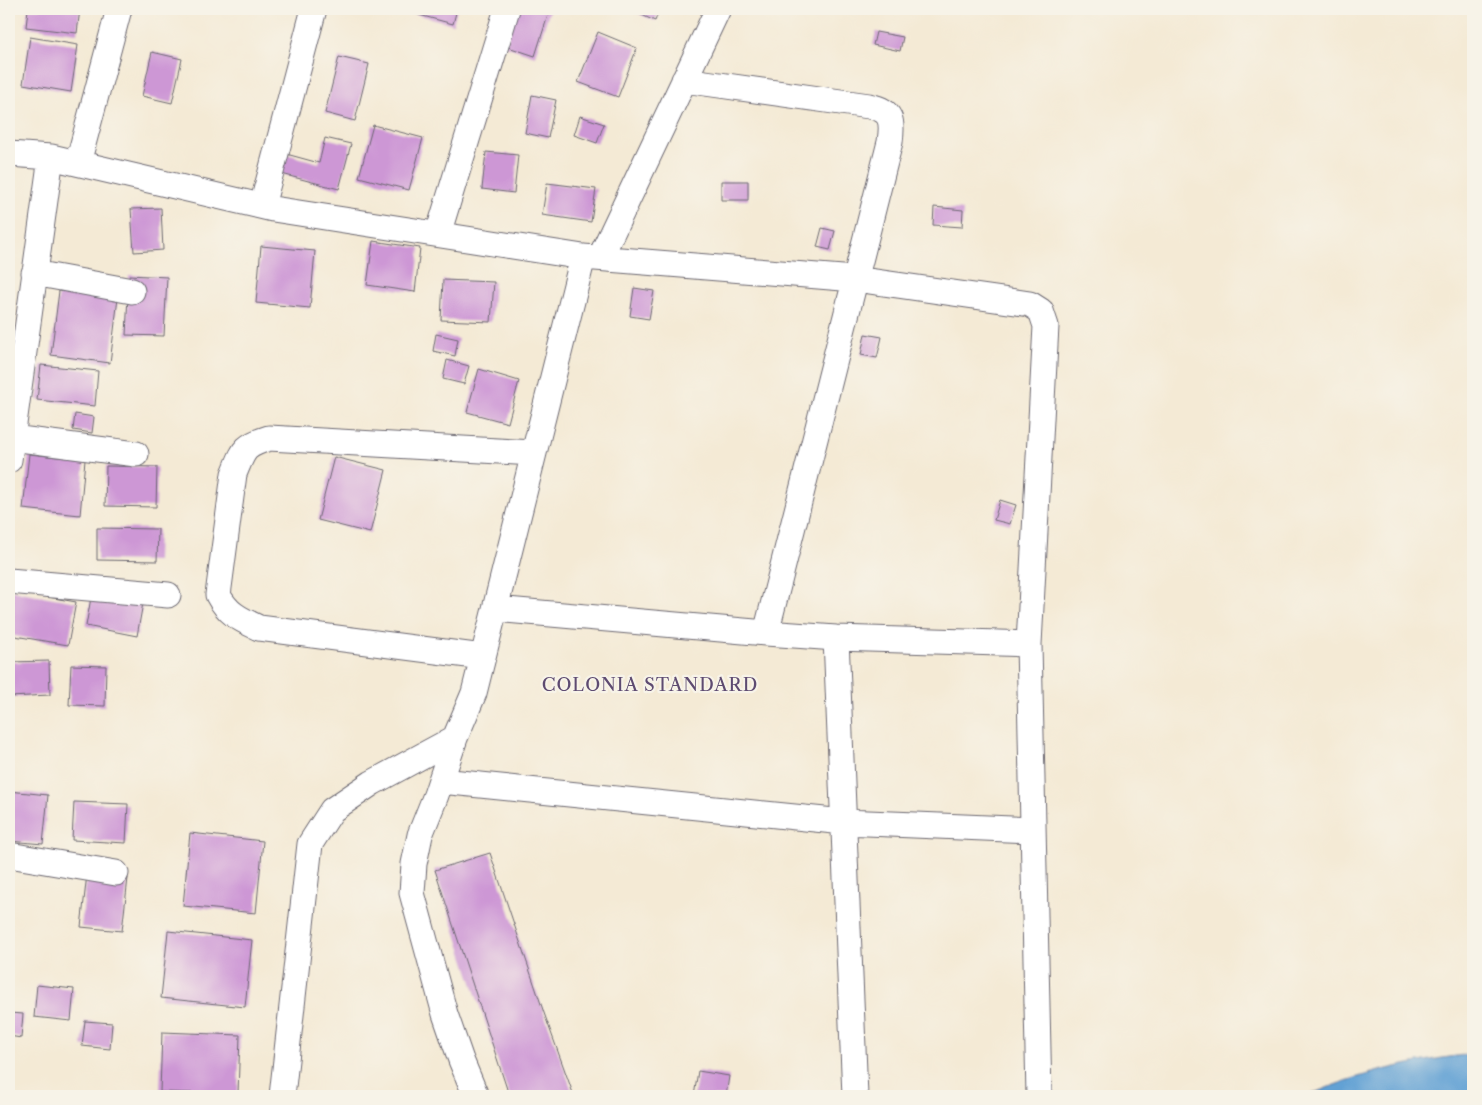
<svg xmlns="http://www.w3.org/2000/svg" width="1482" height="1105" font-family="'Libre Caslon Text',serif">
<rect width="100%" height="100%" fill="#f7f3e8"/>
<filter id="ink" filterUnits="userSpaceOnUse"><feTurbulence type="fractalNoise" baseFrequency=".02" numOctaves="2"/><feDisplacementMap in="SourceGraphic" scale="10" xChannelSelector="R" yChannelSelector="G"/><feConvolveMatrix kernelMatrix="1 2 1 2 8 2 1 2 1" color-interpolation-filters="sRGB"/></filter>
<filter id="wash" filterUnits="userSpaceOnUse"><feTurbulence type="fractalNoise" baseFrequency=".0096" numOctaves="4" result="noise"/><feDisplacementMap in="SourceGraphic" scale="20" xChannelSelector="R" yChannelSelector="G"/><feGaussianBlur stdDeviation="1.12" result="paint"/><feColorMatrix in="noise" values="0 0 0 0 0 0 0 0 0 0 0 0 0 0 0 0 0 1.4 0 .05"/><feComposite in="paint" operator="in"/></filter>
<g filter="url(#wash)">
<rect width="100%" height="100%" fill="#f4ead5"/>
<!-- water -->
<path fill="#62a1d4" stroke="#426288" d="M1473,1054v42h-166c52,-23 110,-36 166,-42z"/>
<g id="blocks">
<!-- building -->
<path fill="#cd97d5" d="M28,9h52l-3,24 -51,-6z
M409,9h48l-4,15 -45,-12z
M517,9h33l-15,47 -30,-10z
M628,9h32l-5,12z
M598,32l39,16 -19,49 -40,-15z
M876,32l27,5 -3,14 -27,-6z
M30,37l48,8 -7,47 -48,-8z
M152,52l30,7 -10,44 -30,-7z
M339,57l30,7 -14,57 -30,-8z
M532,95l24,5 -8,38 -23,-5z
M580,116l24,8 -7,19 -23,-8z
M373,125l50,13 -14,52 -50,-13z
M325,138l26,6 -12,45 -65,-17 5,-20 40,11z
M486,152l32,3 -4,38 -32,-4z
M721,181h27v19h-27z
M547,183l49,6 -5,33 -49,-7z
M934,207l29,3 -1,17 -29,-2z
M161,208l2,42 -29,2 -3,-43z
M822,228l13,3 -5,19 -13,-3z
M373,241l47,7 -5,44 -48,-7z
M261,246l54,5 -5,57 -54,-5z
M129,275l38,2 -3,59 -38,-1z
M443,280l51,2 -3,40 -50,-2z
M634,288l20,3 -5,28 -19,-3z
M59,291l59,7 -8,65 -59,-8z
M436,334l22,5 -3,17 -22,-5z
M865,334l17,3 -5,21 -16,-3z
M447,360l22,6 -5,18 -21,-5z
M41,365l57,6 -3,35 -58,-6z
M479,369l40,12 -11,42 -41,-11z
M75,414l19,3 -2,16 -19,-3z
M29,454l56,6 -5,55 -57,-6z
M334,457l52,13 -16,63 -52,-13z
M106,466l51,1 -1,40 -51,-1z
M1000,500l16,5 -6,19 -16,-4z
M97,528l61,1 -1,32 -60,-1z
M9,590l67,12 -8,43 -59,-10z
M92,592l51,11 -6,33 -51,-10z
M49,661l1,34 -41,2v-35z
M71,665l35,1 -1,40 -36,-1z
M9,791l39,4 -5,49 -34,-3z
M74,802l54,2 -2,39 -54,-3z
M190,833l73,8 -7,72 -73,-7z
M490,853l54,160 30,83h-64l-3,-7 -72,-219z
M87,874l41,4 -6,53 -41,-4z
M168,931l84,9 -7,67 -84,-9z
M37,985l37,4 -3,32 -37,-4z
M9,1013l14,1 -2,24 -12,-2z
M85,1021l27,2 -2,26 -28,-3z
M162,1032l78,3 -2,59 -78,-2z
M698,1071l31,5 -3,20h-32z"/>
</g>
</g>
<g filter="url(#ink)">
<use href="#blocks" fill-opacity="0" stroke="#6c6871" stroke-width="1"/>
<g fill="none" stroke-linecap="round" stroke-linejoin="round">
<defs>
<path id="minor" d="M684,80l185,26c23,4 24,15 21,36l-124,491 70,5 193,6 10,452
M9,154l42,3 222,52 310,48 272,22 175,25 11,7 5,15 -17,318
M78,163l41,-154
M262,206l52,-197
M438,234l69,-225
M600,258l118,-249
M34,273l98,18
M12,438l124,16
M9,460l42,-303
M9,581l159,14
M495,609l271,24
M836,638l19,458
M483,657l-224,-29c-19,-9 -31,-14 -41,-33l16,-121c10,-24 9,-28 35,-36l265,15
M441,781l403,41 189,8
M9,855l107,18
M282,1096l28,-252 22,-34 40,-27 83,-45
M476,1096l-15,-36 -16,-46 -33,-121 2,-29 6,-29 16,-40 19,-57 19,-45 109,-436"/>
</defs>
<!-- minor casing -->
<use href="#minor" stroke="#6c6871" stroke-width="27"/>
<!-- minor -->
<use href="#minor" stroke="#fff" stroke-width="25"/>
</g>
</g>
<g text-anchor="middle" stroke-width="4.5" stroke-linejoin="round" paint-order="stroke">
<!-- neighbourhood labels -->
<g font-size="18" letter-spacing="1" fill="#5e4b71" stroke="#f7f3e8">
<text x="650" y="691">COLONIA STANDARD</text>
</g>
</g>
<!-- margin -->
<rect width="1482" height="1105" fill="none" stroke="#f7f3e8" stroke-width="30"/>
</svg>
